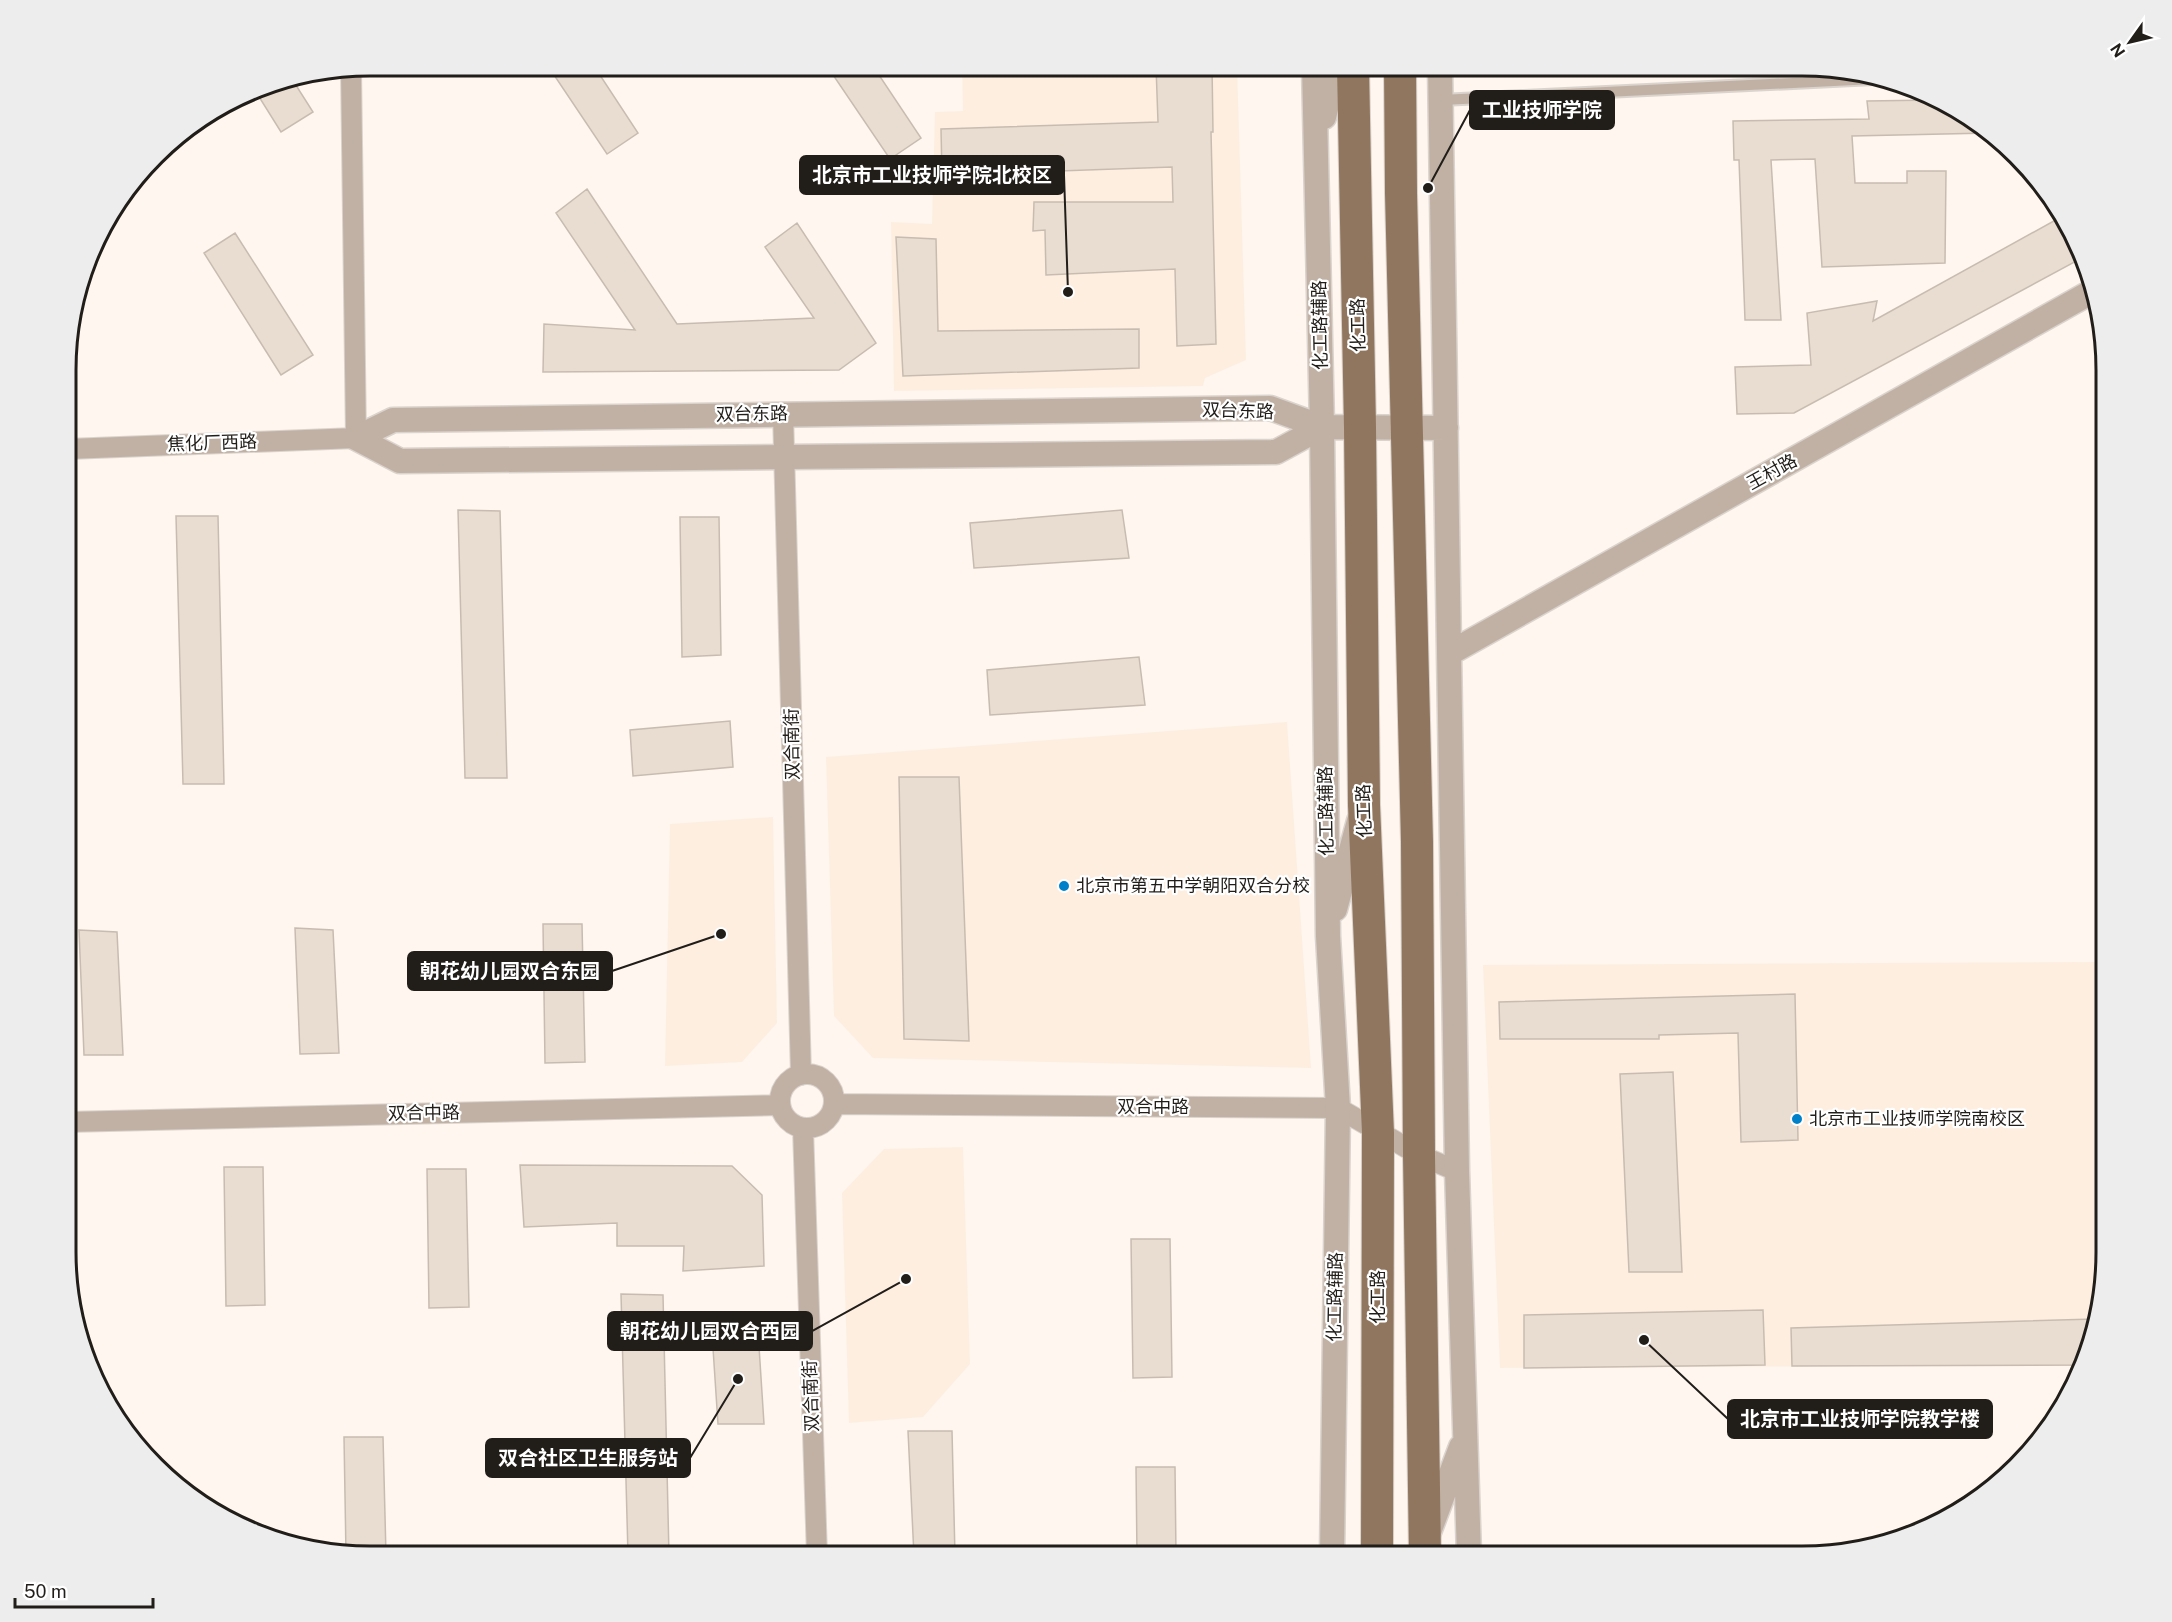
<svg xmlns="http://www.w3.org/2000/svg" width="2172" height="1622" font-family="'Public Sans','Noto Sans SC',sans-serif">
<rect width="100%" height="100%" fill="#fef6ef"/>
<!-- built -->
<path fill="#fdeee0" d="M962,66h275l9,294 -41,18 -2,8 -309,5 -3,-169 41,2 3,-112 28,-1z
M1287,722l24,346 -438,-10 -39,-42 -8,-259z
M773,817l4,206 -35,39 -77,4 5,-242z
M2106,962l-1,310 -21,93 -584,3 -17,-403z
M963,1147l7,217 -47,53 -74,6 -7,-230 42,-44z"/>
<!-- building -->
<path fill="#e9dcd1" stroke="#c8bcb0" stroke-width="1.5" d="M548,66h46l44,67 -31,21z
M827,66h46l48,72 -31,21z
M1156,66h56l1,66h-2l5,212 -39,2 -2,-77 -129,6 -1,-45 -12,1 1,-29h139l-1,-35 -230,8 -1,-46 217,-7z
M292,79l21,33 -32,20 -25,-40 16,-10z
M1935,100l53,33 -136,3 3,47h52v-12h39l-1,92 -123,4 -7,-108 -44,1 10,160h-36l-6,-160h-5l-1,-39 136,-2 -2,-18z
M587,189l90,135 137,-6 -49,-71 32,-24 79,120 -37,27 -296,2 1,-48 91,6 -79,-117z
M2061,217l14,19 7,22 -288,155 -57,1 -2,-47 76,-2 -4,-52 70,-12 -4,20z
M235,233l78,122 -32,20 -77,-122z
M896,237l40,2 2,92 201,-2v39l-236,8z
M458,510l42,1 7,267h-42z
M1122,510l7,48 -155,10 -4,-45z
M176,516h42l6,268h-41z
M680,517h39l2,138 -39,2z
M1139,657l6,48 -155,10 -3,-45z
M730,721l3,46 -100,9 -3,-46z
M899,777h60l10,264 -65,-2z
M543,924h39l3,138 -40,1z
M295,928l38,2 6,123 -39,1z
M79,930l38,2 6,123h-39z
M1795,994l3,146 -57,2 -3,-109 -79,2v4h-159l-1,-37z
M1673,1072l9,200h-53l-9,-198z
M520,1165l212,1 30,29 2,71 -81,5 1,-25h-67v-23l-93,4z
M224,1167h39l2,138 -39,1z
M427,1169h39l3,138 -40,1z
M1131,1239h39l2,138 -39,1z
M621,1294l42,1 6,261 -41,-1z
M1763,1310l2,55 -241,3v-53z
M2094,1319l-10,46 -292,1 -1,-38z
M758,1331l6,93h-46l-6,-91z
M908,1431h44l3,125h-41z
M344,1437h39l3,118 -40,-1z
M1136,1467h39l1,89h-39z"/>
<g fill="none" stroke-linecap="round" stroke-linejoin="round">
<defs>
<path id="service" d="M1441,100l433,-21"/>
<path id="minor" d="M783,413l18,662
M68,449l288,-11 -5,-369
M780 1101a27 27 0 1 1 54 0a27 27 0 1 1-54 0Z
M834,1104l504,4 81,47 38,16
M67,1122l713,-17
M803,1128l14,428"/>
<path id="tertiary" d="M1314,66l8,361 6,509 10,172 -6,448
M1440,66l17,1105 12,385
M1324,117l12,-51
M356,438l37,-18 877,-12 52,19 124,1
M356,438l44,23 876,-9 46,-25
M1450,653l643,-362
M1335,909l24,-88
M1429,1532l32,-85"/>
<path id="primary" d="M1353,66l7,362 4,377 14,328 -1,423
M1400,66l1,127 16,649 2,313 6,401"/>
</defs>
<!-- service casing -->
<use href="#service" stroke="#dbd3cd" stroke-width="14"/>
<!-- minor casing -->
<use href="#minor" stroke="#dbd3cd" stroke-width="22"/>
<!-- tertiary casing -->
<use href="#tertiary" stroke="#dbd3cd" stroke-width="27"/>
<!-- primary casing -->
<use href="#primary" stroke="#dbd3cd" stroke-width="34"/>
<!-- service -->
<use href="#service" stroke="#c0b1a4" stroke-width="10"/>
<!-- minor -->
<use href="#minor" stroke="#c0b1a4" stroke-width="20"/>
<!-- tertiary -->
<use href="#tertiary" stroke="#c0b1a4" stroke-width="24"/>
<!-- primary -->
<use href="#primary" stroke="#90765e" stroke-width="32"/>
</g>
<!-- markers -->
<g fill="#0080c8" stroke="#fff" stroke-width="2">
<circle cx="1064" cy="886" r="6"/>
<circle cx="1797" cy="1119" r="6"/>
</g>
<g text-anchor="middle" stroke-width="4.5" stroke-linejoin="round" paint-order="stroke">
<!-- street labels -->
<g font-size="18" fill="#211d19" stroke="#fff">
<text transform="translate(1320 325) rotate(-91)" y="6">化工路辅路</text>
<text transform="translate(1358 325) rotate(-91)" y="6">化工路</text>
<text transform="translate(1238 411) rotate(2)" y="6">双台东路</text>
<text transform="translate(752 414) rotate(-1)" y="6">双台东路</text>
<text transform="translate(212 443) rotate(-2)" y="6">焦化厂西路</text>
<text transform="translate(1772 472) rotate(-29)" y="6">王村路</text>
<text transform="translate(792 744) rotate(-91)" y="6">双合南街</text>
<text transform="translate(1326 811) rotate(-91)" y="6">化工路辅路</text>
<text transform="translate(1364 811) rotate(-92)" y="6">化工路</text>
<text x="1153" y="1113">双合中路</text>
<text transform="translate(424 1113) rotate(-1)" y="6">双合中路</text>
<text transform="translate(1335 1297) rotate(-89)" y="6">化工路辅路</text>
<text transform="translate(1378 1297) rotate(-90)" y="6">化工路</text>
<text transform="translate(811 1396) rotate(-92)" y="6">双合南街</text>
</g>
<!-- poi labels -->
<g font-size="18" fill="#211d19" stroke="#fff" text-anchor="start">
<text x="1076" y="892">北京市第五中学朝阳双合分校</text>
<text x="1809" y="1125">北京市工业技师学院南校区</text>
</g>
</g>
<!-- crop -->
<path d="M0 0H2172V1622H0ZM370 76H1802A294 294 0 0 1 2096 370V1252A294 294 0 0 1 1802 1546H370A294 294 0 0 1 76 1252V370A294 294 0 0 1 370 76Z" fill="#ededed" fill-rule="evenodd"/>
<path fill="none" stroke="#211d19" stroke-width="3" d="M370 76H1802A294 294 0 0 1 2096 370V1252A294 294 0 0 1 1802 1546H370A294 294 0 0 1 76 1252V370A294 294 0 0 1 370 76Z"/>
<!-- callouts -->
<path fill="none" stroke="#211d19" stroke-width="2" d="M1428 188L1470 110M1068 292L1064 175M721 934L612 971M906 1279L812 1331M1644 1340L1728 1419M738 1379L690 1458"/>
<g fill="#211d19" stroke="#fff" stroke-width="2">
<circle cx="1428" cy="188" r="6"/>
<circle cx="1068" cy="292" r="6"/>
<circle cx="721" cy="934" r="6"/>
<circle cx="906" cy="1279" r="6"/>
<circle cx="1644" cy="1340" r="6"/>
<circle cx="738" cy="1379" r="6"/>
</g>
<g fill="#211d19" stroke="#211d19" stroke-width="2">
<rect x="1470" y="91" width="144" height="38" rx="6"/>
<rect x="800" y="156" width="264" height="38" rx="6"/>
<rect x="408" y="952" width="204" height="38" rx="6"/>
<rect x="608" y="1312" width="204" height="38" rx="6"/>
<rect x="1728" y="1400" width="264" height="38" rx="6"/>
<rect x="486" y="1439" width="204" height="38" rx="6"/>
</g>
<g font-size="20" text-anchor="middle" font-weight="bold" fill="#fff">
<text x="1542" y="117">工业技师学院</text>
<text x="932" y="182">北京市工业技师学院北校区</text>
<text x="510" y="978">朝花幼儿园双合东园</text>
<text x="710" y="1338">朝花幼儿园双合西园</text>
<text x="1860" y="1426">北京市工业技师学院教学楼</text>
<text x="588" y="1465">双合社区卫生服务站</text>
</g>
<!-- north arrow -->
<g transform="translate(2130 42) rotate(236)" stroke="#ffffff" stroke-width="4.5" paint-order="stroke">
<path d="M0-4.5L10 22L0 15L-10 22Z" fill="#211d19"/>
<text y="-9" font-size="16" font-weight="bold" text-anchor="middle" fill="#211d19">N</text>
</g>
<!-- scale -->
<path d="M15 1598v9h138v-9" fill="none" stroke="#211d19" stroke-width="3"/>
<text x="24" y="1598" font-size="18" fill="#211d19" stroke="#ffffff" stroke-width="4.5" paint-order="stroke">50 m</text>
</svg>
